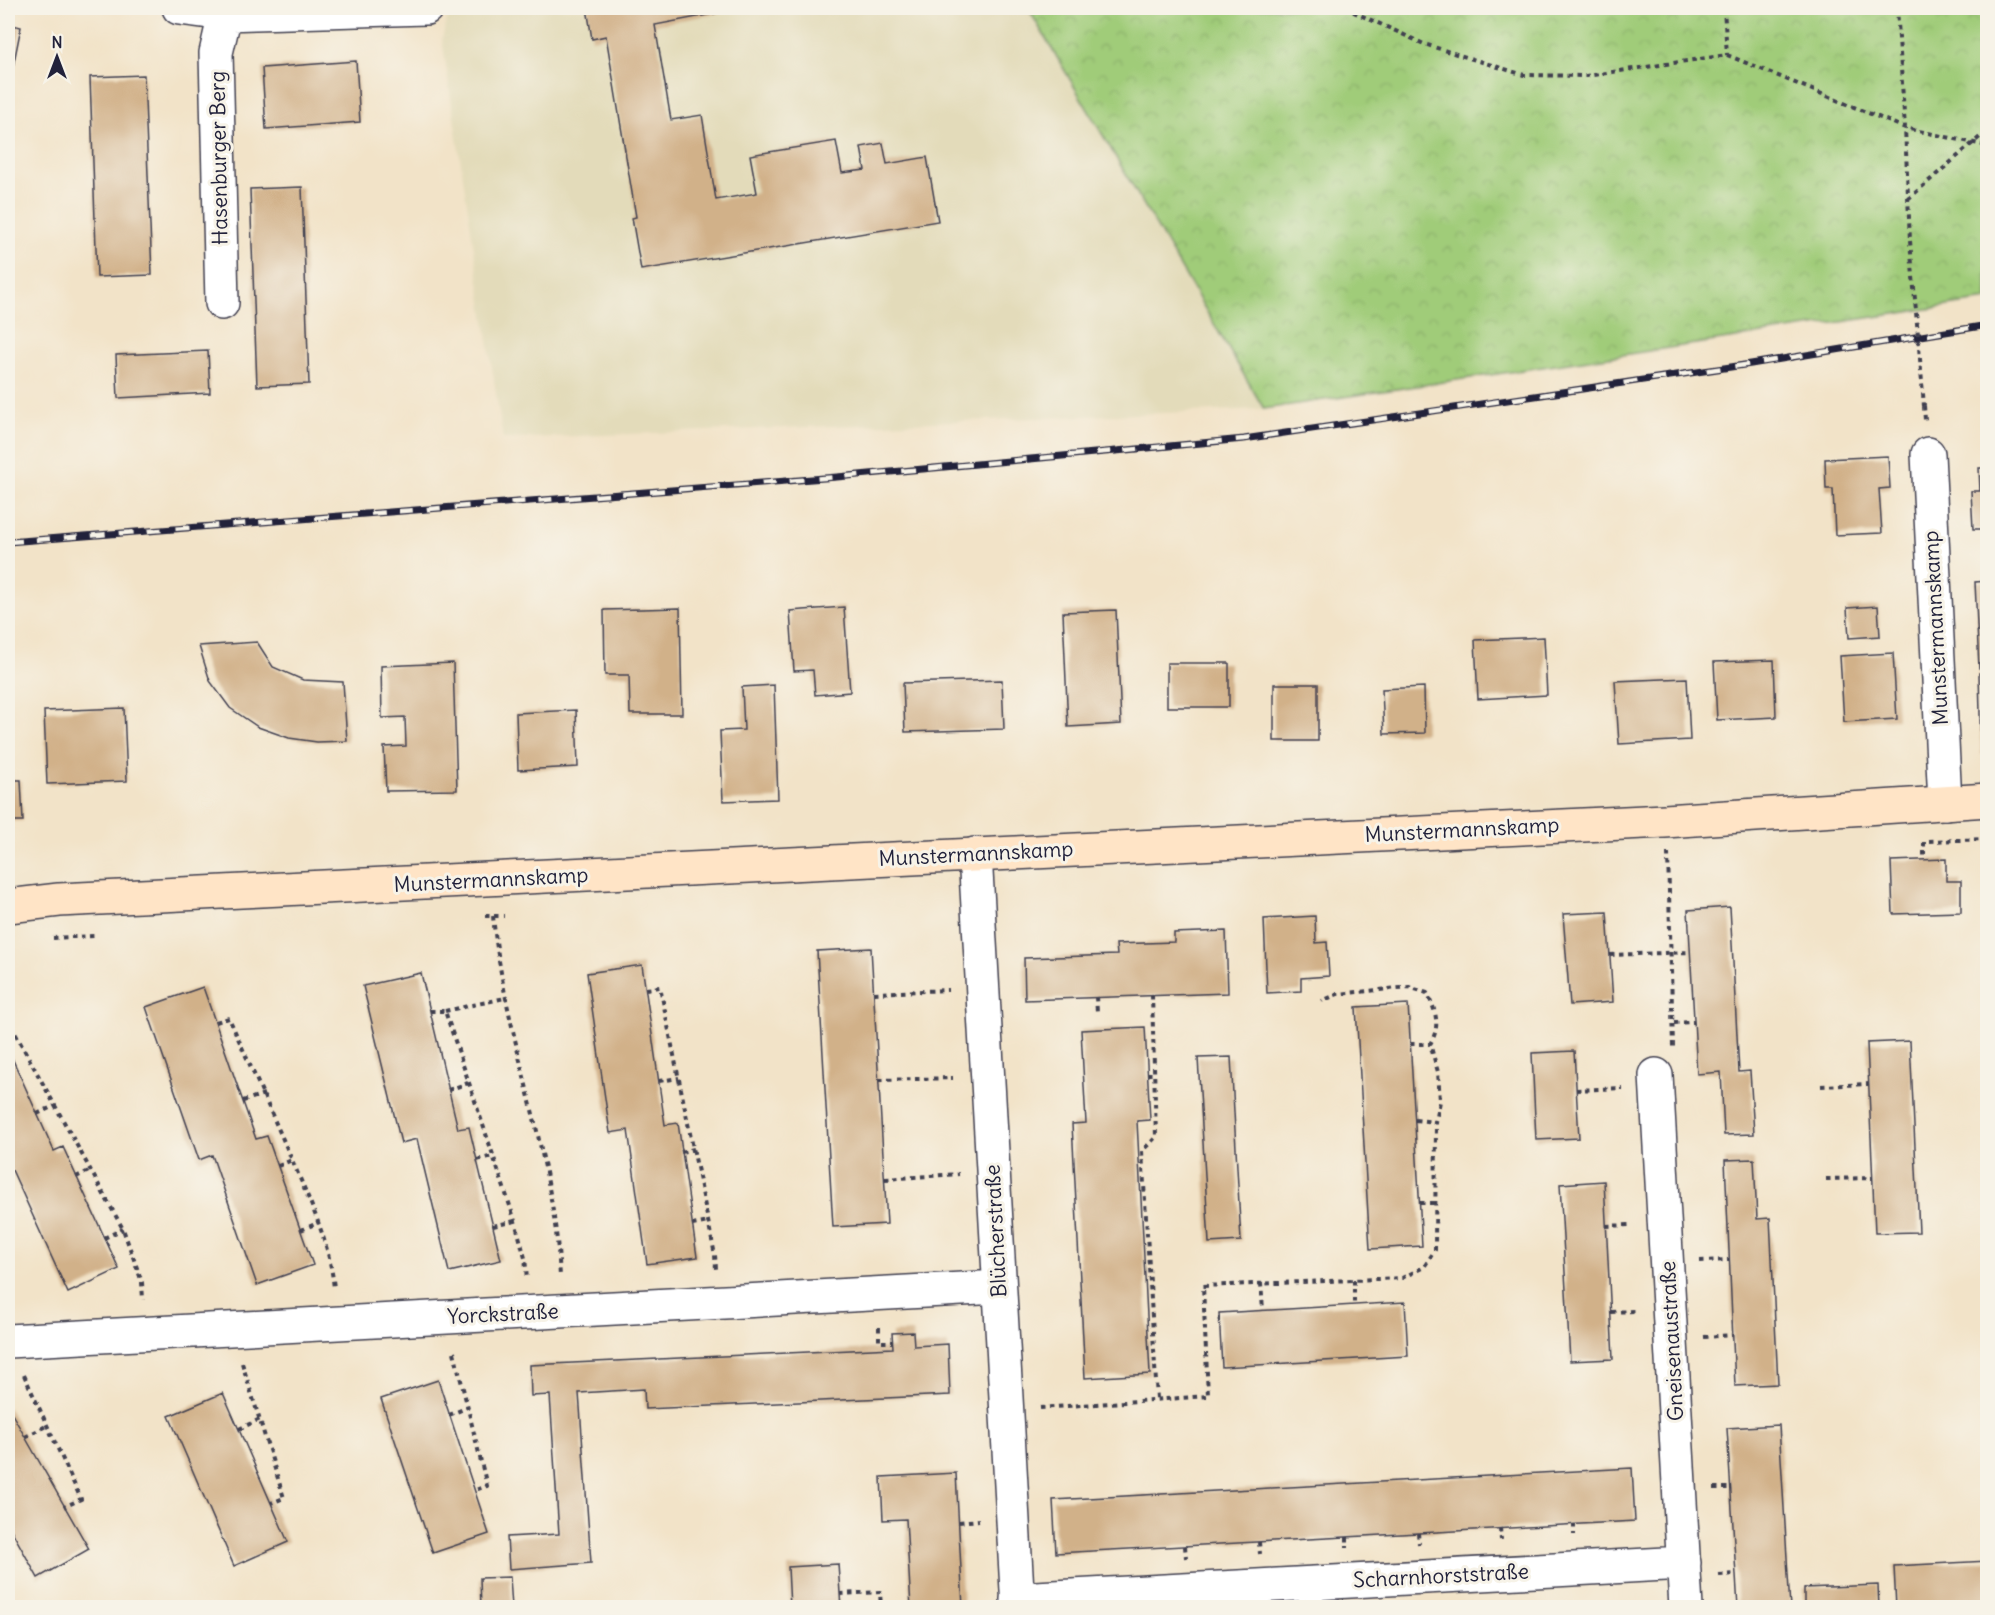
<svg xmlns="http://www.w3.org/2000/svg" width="1995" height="1615" font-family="Delius,sans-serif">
<defs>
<pattern id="park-crowns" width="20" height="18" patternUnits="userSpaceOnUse" patternTransform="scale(1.5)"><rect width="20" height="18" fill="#a0cc79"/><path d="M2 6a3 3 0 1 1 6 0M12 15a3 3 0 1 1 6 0" fill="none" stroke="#8aaf6a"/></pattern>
</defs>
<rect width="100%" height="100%" fill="#f7f3e8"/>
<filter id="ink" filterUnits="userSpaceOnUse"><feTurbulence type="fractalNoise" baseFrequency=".0167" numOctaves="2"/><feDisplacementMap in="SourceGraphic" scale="12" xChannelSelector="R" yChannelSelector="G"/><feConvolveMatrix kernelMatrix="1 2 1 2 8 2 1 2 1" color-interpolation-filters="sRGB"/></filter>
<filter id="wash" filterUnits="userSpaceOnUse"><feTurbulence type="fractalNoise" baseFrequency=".008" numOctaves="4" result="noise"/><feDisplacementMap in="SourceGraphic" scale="24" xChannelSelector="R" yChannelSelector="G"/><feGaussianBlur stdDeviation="1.35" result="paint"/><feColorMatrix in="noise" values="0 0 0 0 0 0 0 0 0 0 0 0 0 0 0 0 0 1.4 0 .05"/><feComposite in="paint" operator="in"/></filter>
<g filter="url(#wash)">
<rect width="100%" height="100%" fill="#f2e3c8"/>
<!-- built -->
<path fill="#e3dbba" d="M450,8h578l236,401 -761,30 -61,-400z"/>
<!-- park -->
<path fill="url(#park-crowns)" stroke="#61775a" stroke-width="1.5" d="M1028,8h959v292l-723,109z"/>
<g id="blocks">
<!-- building -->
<path fill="#d1b189" d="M587,8h157l-89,17 16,95 31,-5 14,85 41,-7 -7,-38 86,-14 6,32 23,-3 -4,-23 22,-4 4,21 40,-7 11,64 -297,49 -9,-52 4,-1 -30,-181 -14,3z
M8,24l13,3 -10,50 -3,-1z
M356,61l4,61 -94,7 -4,-61z
M144,75l8,200 -55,2 -7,-200z
M302,187l7,197 -52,2 -7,-197z
M208,351l2,42 -92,5 -2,-43z
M1888,456l2,32 -11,1 3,44 -47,2 -2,-46h-7l-1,-30z
M1979,468h9v88h-3l-1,-27h-11l-2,-38h9z
M1988,581v86l-9,1 -4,-86z
M1878,606l2,30 -31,2 -2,-30z
M844,607l6,85 -35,3 -2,-25 -19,1 -4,-60z
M680,608l2,106h-52l-1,-39h-24l-1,-65z
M1116,610l5,114 -53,3 -5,-115z
M1544,637l3,58 -69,4 -3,-59z
M257,642l16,25 30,13 40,2 4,59 -30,1 -28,-4 -31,-11 -28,-19 -20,-27 -11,-35z
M1893,653l4,66 -53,3 -4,-66z
M1774,660l2,57 -59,3 -3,-58z
M453,663l4,127 -71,1 -2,-44 22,-1 -1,-29 -23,1 -1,-52z
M1167,663h62v44h-62z
M1979,673h9v81h-7z
M1687,678l3,62 -71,4 -4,-63z
M1002,680l2,49 -99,3 -2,-49z
M1274,684h44v57h-44z
M774,685l4,114 -55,2 -3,-70 24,-1 -2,-43z
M1424,687l1,46 -41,1 -2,-45z
M124,708l3,73 -80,3 -3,-73z
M576,710l2,57 -60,3 -2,-57z
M8,780h13l2,41h-15z
M1946,859v22h15v31l-68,2 -2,-53z
M1730,907l9,165 11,-1 4,63 -30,1 -3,-63 -24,2 -9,-164z
M1607,912l6,90 -43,3 -7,-91z
M1315,916l1,27 11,-1 2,34 -28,2v13l-34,2 -3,-74z
M1226,931l2,62 -203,7 -1,-42 93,-3 -1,-11 58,-2v-9z
M871,948l16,276 -54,3 -16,-276z
M642,965l23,160 13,-2 19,134 -50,7 -19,-134 -18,3 -23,-160z
M421,973l37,156 11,-2 32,133 -52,12 -32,-133 -16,4 -38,-157z
M203,987l53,152 11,-3 46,129 -56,20 -45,-130 -13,5 -53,-153z
M1408,1004l14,242 -52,3 -14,-242z
M1145,1027l5,93 -13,1 13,253 -65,4 -13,-254 14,-1 -5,-93z
M1910,1041l9,191 -44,1 -8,-190z
M8,1049l46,102 9,-4 56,122 -51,24 -56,-123 -4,2z
M1574,1051l5,87 -43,2 -4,-87z
M1231,1057l10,184 -32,2 -11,-185z
M1754,1159l3,60 13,-1 8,166 -43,2 -10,-226z
M1604,1181l9,178 -43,2 -10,-177z
M1405,1302l3,54 -186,11 -3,-54z
M913,1332l1,14 34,-2 2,51 -305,14 -1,-20 -65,4 12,170 -82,6 -2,-32 52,-3 -9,-139 -19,1 -1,-31 363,-17 -1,-15z
M438,1380l51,154 -56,19 -52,-154z
M223,1393l65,149 -54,24 -65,-150z
M8,1407l81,142 -51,29 -30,-54z
M1779,1425l11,183h-52l-11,-180z
M1632,1468l3,53 -579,32 -3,-53z
M956,1473l7,135h-52l-5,-89 -23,1 -2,-43z
M1988,1561v47h-92l-2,-42z
M838,1564l3,44h-51l-2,-41z
M510,1577l2,31h-31l-1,-30z
M1878,1585l1,23h-75v-20z"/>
</g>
</g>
<g filter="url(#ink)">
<use href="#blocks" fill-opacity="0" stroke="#413f50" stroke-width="1.5"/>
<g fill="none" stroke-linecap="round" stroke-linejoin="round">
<defs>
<path id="street" d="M179,8l46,6 1,-6
M222,303l-6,-250 9,-39 201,-6
M1928,454l17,349
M975,854l43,754
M1656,1075l30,533
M8,1341l991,-54
M1017,1599l667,-36"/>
<path id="secondary" d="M8,906l51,-6 1606,-79 323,-21"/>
</defs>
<!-- street casing -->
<use href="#street" stroke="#413f50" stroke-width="36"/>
<!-- secondary casing -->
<use href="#secondary" stroke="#413f50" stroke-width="36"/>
<!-- path -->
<path stroke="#413f50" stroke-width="4" stroke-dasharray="4.5 4.5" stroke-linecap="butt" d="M1345,8l79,36 100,31 62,1 141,-21 178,73 5,113
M1724,8l3,47
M1897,8l8,120 83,18
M1908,199l80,-69
M1924,406l1,14
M1929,841l59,-2
M1924,842v18
M1668,853l5,194
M485,916h19
M493,916c12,122 61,239 67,361
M53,938l41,-2
M1610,955l80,-3
M646,989l14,-2 55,268 1,14
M874,993l74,-3
M1152,995l4,142 -14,14 15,248
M1096,997l1,15
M430,1011h15l70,210 10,37 2,21
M445,1011l60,-13
M216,1022l13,-4c21,47 42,94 63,142 18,42 38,82 42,129
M1674,1023l20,-1
M8,1037l7,-4 108,196 19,53 1,18
M1410,1044h20
M1147,1074h9
M879,1080l74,-2
M659,1081l20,-3
M1821,1086l48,-2
M448,1090l20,-7
M1576,1090l47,-2
M243,1101l21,-7
M37,1114l17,-8
M1415,1120l21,2
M681,1152l13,-3
M477,1160l16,-4
M278,1166l14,-6
M76,1177l15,-7
M885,1179l74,-5
M1826,1179l47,-1
M1420,1203h16
M692,1225l17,-3
M493,1226l22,-5
M1606,1226l23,-1
M301,1230l19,-8
M104,1238l19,-9
M1700,1261l29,-1
M1354,1280v24
M1261,1283l2,27
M1611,1312l23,-1
M879,1327v15h14
M1704,1337l29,-2
M454,1352l33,134 -12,4
M242,1363l42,135 -13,5
M24,1375l57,124 -17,8
M1040,1408l168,-12 -5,-110 199,-8 22,-11 11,-17 1,-128 4,-21 -2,-29 -8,-28c11,-18 6,-33 -3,-51l-18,-6 -71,7 -16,7
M449,1415l17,-7
M239,1429l21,-10
M25,1437l21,-11
M1714,1488h17
M959,1522l20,-2
M1574,1524v11
M1500,1528l1,12
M1418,1533l1,11
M1347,1537v11
M1259,1542l1,12
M1185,1546l1,12
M1719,1575l17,-1
M840,1594l40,-2 1,16"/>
<!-- street -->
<use href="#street" stroke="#fff" stroke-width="33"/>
<!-- secondary -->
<use href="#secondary" stroke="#ffe4c6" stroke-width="33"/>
<defs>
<path id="rail" d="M8,542l829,-65 407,-38 507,-75 237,-39"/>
</defs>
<!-- rail casing -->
<use href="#rail" stroke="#22223b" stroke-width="7"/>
<!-- rail -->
<use href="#rail" stroke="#f7f3e8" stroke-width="4.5" stroke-dasharray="14" stroke-linecap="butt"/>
<!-- path-bridge -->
<path stroke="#413f50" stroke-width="4" stroke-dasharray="4.5 4.5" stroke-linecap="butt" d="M1910,241l14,165"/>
</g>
</g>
<g text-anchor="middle" stroke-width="6" stroke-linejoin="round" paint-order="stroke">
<!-- street labels -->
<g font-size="21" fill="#22223b" stroke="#f7f3e8">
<text transform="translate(219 158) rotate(-91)" y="7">Hasenburger Berg</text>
<text transform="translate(1936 628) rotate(-93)" y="7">Munstermannskamp</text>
<text transform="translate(1462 830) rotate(-3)" y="7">Munstermannskamp</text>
<text transform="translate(976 854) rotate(-3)" y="7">Munstermannskamp</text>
<text transform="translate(491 880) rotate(-3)" y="7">Munstermannskamp</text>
<text transform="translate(996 1231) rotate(-93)" y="7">Blücherstraße</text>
<text transform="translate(503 1314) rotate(-3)" y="7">Yorckstraße</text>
<text transform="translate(1672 1341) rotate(-93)" y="7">Gneisenaustraße</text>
<text transform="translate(1441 1576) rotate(-3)" y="7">Scharnhorststraße</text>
</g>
</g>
<!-- margin -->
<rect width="1995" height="1615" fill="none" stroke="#f7f3e8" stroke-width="30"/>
<!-- north arrow -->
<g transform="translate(57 57)" stroke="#f7f3e8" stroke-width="4.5" paint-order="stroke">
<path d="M0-4.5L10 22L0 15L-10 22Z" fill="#22223b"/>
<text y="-9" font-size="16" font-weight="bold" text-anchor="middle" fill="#22223b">N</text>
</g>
</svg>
